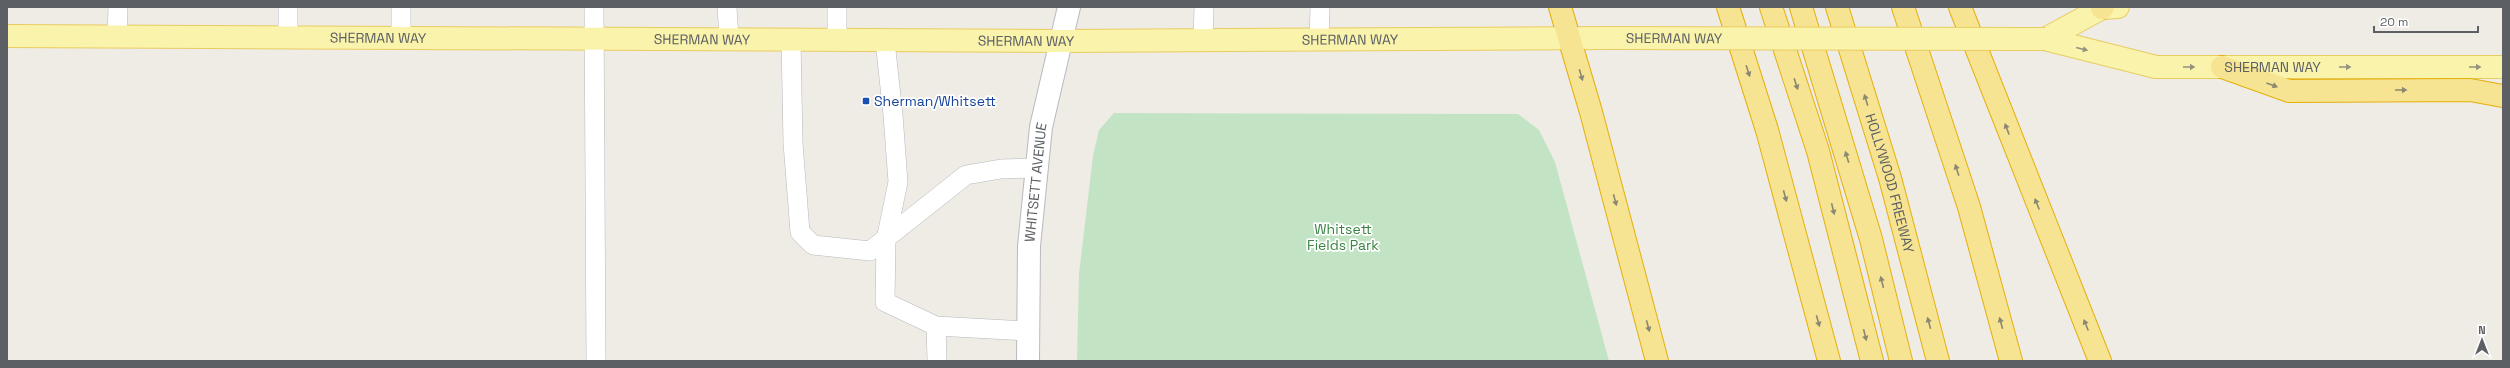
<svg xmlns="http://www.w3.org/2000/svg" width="2510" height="368" font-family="'Space Grotesk',sans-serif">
<rect width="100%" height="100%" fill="#eeece4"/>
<!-- green -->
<path fill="#c2e4c4" d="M1114,113l404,1 21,16 16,32 54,199h-532l2,-87 14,-118 6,-26z"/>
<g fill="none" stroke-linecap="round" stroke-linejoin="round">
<defs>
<path id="service" d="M288,7v31
M594,7l2,354
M727,7l2,33
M117,37l1,-30
M401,39v-32
M791,40l2,103 7,89 13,13 57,6 96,-76 35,-6 37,-1
M837,40v-33
M1203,40l1,-33
M1319,40l1,-33
M885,41l8,74 5,67 -12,58 -1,62 51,24 93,5
M936,326l1,35"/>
<g id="secondary">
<path id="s1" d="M1028,361l1,-115 12,-119 28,-120"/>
</g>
<g id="primary">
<path id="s2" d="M7,36l1055,5 551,-3"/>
<path id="s3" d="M2045,39l111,28h347"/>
<path d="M2045,39l57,-31 16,-1"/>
</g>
<g id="motorway">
<path d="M1560,7l31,105 66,249"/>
<path d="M1728,7l39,123 62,231"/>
<path d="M1771,7l47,144 54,210"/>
<path d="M1801,7l70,232 30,122"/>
<path id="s4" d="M1837,7l53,171 48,183"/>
<path d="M1903,7l66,200 42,154"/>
<path d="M1960,7l140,354"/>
<path d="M2102,8l1,-1"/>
<path d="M2222,67l67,24 181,-1 33,6"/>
</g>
</defs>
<!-- service casing -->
<use href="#service" stroke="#b6b9bd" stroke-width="20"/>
<!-- secondary casing -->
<use href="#secondary" stroke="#b8babf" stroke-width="24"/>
<!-- primary casing -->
<use href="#primary" stroke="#e9cc61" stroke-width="24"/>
<!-- motorway casing -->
<use href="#motorway" stroke="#e5af0d" stroke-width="24"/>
<!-- service -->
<use href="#service" stroke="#fff" stroke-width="19"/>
<!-- secondary -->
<use href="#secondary" stroke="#fff" stroke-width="22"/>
<!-- primary -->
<use href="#primary" stroke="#faf3ac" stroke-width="22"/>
<!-- motorway -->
<use href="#motorway" stroke="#f7e492" stroke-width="22"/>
<defs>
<g id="primary-bridge">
<path id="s5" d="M1613,38l432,1"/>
</g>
</defs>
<!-- primary-bridge casing -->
<use href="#primary-bridge" stroke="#e9cc61" stroke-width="24" stroke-linecap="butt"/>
<!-- primary-bridge -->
<use href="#primary-bridge" stroke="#faf3ac" stroke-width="22"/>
</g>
<!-- one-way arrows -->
<defs><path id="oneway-solid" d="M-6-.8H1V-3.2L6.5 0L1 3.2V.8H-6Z"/></defs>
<g fill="#93937d">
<use href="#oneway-solid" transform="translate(2082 49) rotate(14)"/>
<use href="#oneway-solid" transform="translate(2189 67)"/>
<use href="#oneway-solid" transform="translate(2345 67)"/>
<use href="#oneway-solid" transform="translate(2475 67)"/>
</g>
<g fill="#8a8772">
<use href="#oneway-solid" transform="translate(1748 71) rotate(72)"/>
<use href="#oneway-solid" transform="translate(1581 75) rotate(74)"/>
<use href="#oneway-solid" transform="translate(1796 84) rotate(72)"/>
<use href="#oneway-solid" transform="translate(2272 85) rotate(20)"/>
<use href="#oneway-solid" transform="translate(2401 90)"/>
<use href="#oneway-solid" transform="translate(1866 100) rotate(-107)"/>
<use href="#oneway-solid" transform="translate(2007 129) rotate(-111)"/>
<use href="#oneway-solid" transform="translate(1847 157) rotate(-107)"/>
<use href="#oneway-solid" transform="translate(1957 170) rotate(-108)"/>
<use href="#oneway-solid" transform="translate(1785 196) rotate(75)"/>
<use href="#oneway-solid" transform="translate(1615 200) rotate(75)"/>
<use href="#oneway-solid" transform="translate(2037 204) rotate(-112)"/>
<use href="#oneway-solid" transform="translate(1833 209) rotate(76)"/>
<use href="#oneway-solid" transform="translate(1882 282) rotate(-104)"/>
<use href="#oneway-solid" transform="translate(1818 321) rotate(75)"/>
<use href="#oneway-solid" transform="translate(1929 323) rotate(-105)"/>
<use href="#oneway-solid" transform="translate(2001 323) rotate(-105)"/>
<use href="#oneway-solid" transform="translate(2086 325) rotate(-112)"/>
<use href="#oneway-solid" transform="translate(1648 326) rotate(75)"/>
<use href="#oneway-solid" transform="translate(1865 335) rotate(76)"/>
</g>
<!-- markers -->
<rect fill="#1a4fb4" stroke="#fff" stroke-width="1.5" x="862" y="97" width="8" height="8" rx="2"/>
<g text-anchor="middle" stroke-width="3.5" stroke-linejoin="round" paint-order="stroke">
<!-- street labels -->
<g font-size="14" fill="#5c5f64" stroke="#fff">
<text dy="5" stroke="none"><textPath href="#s2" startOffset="371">SHERMAN WAY</textPath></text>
<text dy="5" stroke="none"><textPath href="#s5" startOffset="61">SHERMAN WAY</textPath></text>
<text dy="5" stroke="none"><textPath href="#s2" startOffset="1343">SHERMAN WAY</textPath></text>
<text dy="5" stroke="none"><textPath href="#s2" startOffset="695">SHERMAN WAY</textPath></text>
<text dy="5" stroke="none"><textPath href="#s2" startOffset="1019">SHERMAN WAY</textPath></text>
<text dy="5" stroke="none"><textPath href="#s3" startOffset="231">SHERMAN WAY</textPath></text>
<text dy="5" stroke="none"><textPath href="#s1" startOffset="179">WHITSETT AVENUE</textPath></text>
<text dy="5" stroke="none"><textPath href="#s4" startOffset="184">HOLLYWOOD FREEWAY</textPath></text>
</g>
<!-- transit labels -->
<g font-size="14" fill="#164399" stroke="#fff" text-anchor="start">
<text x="874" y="106">Sherman/Whitsett</text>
</g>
<!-- park labels -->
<g font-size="14" fill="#3a8443" stroke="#fff">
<text x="1343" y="234">Whitsett<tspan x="1343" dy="16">Fields Park</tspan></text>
</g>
</g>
<!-- border -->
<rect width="2510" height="368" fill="none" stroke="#5c5f64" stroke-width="16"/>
<!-- north arrow -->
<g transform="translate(2482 340)" stroke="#ffffff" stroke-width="3" paint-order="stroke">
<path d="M0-3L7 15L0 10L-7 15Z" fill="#5c5f64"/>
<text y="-6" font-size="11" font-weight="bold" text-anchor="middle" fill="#5c5f64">N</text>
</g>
<!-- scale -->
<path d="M2374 26v6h104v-6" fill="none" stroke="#5c5f64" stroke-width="2"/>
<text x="2380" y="26" font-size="12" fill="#5c5f64" stroke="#ffffff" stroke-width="3" paint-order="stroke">20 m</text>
</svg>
